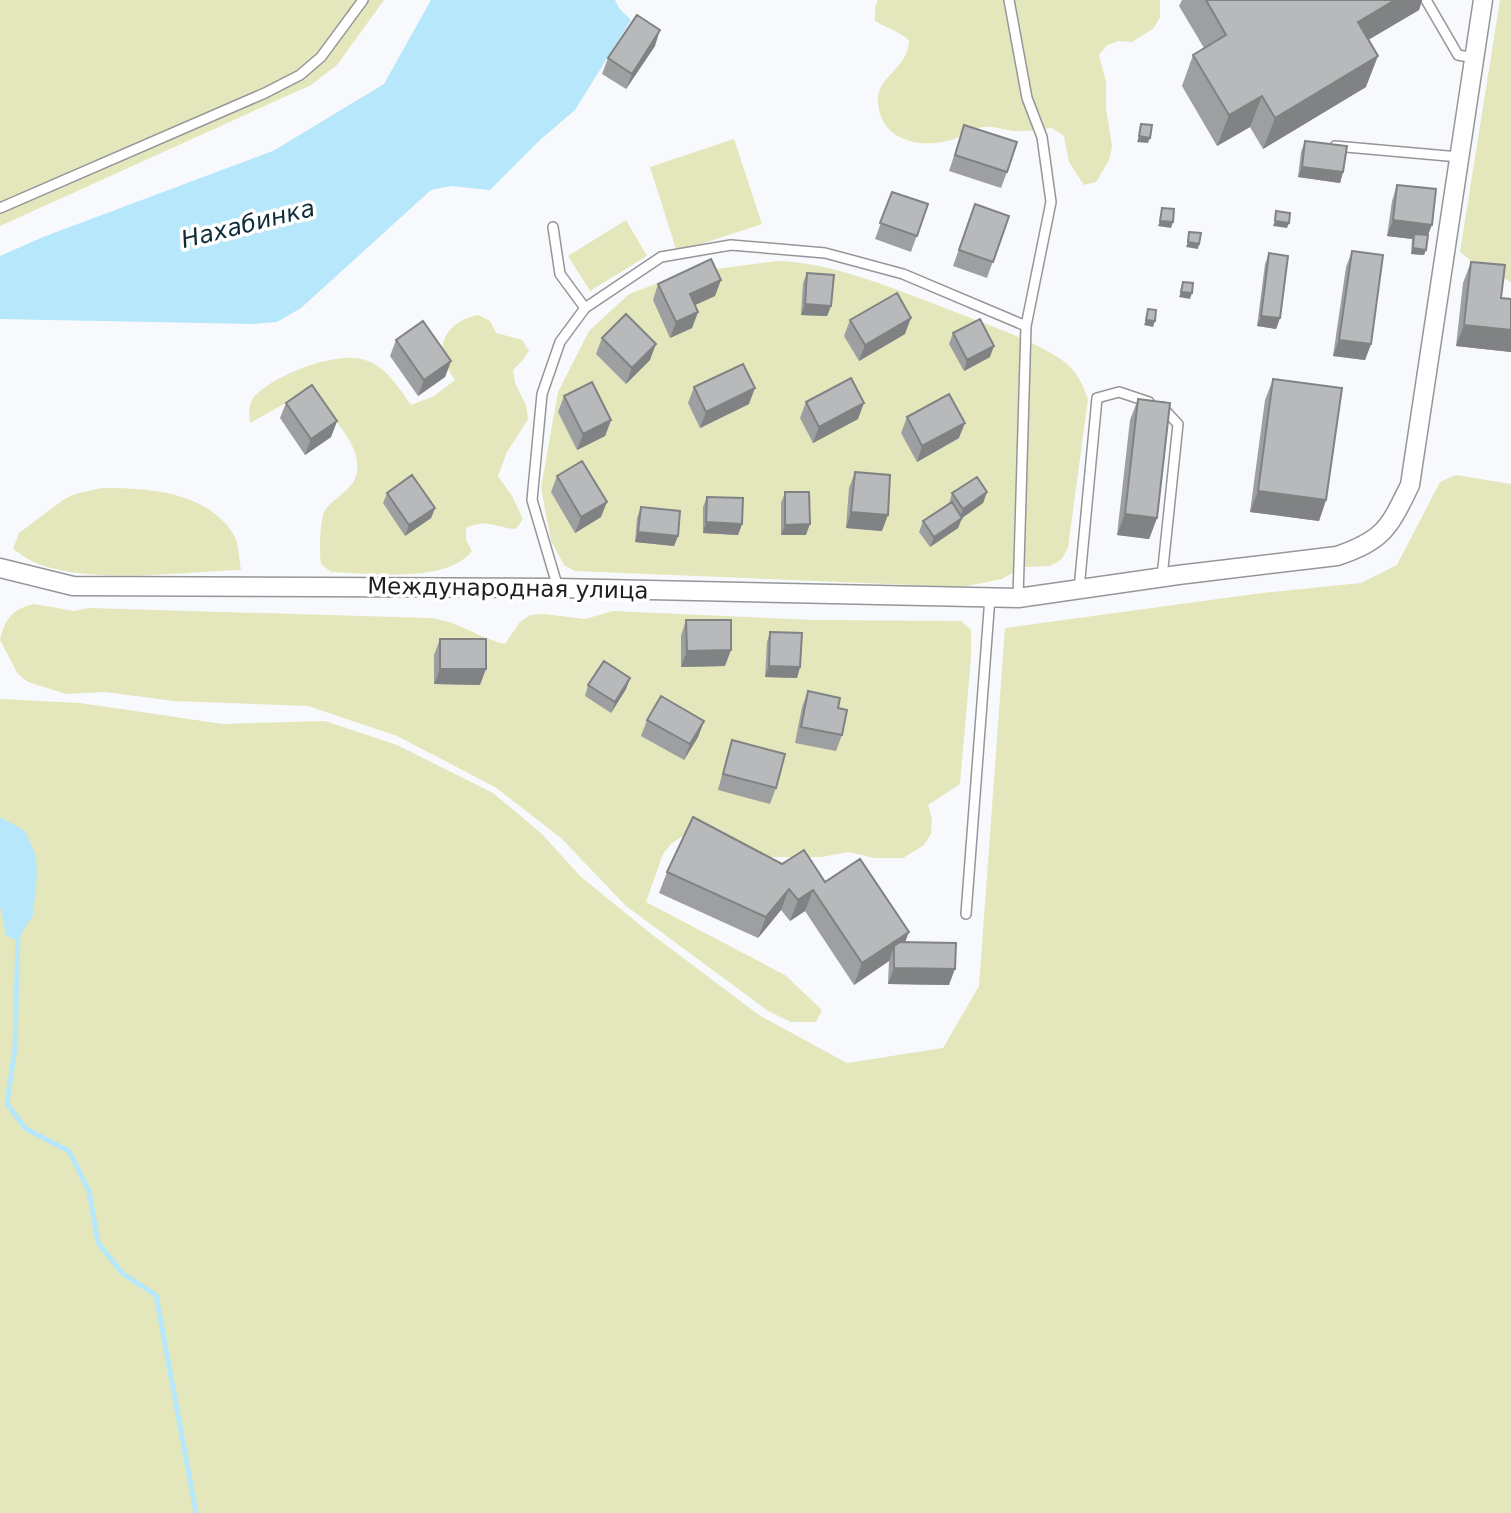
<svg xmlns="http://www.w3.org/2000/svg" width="1511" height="1513" font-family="'DejaVu Sans',sans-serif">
<rect width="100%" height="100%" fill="#f8f9fc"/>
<!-- green -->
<path fill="#e3e7bb" d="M0,0h384l-47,65 -26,20 -311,141z
M878,0h282v17l-6,11 -22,14 -13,-1 -12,4 -8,10 7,27v26l6,39 -3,13 -13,22 -12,3 -15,-23 -5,-26 -12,-8c-12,1 -25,4 -37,3 -11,-1 -21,-5 -32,-4 -11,1 -19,8 -29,12 -33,11 -76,2 -76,-40 0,-23 30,-30 31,-59 -11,-9 -22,-12 -34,-19v-14z
M1500,0h11v282l-36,-18 -15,-12z
M734,139l28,85 -85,28 -27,-85z
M626,220l21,36 -57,35 -22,-35z
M777,261c58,1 127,32 181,52 30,12 83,30 108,50 11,9 17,22 22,36l-20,149 -7,12 -11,6 -27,1 -21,12 -40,8 -387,-16 -11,-6 -13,-24 -10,-53 17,-96 31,-61 40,-37 56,-21z
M478,315l12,6 6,12 26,7 7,11 -7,10 -9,9 2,13 11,22 2,14 -21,33 -9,24 14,20 11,23 -7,10c-21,-1 -27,-11 -50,-1v12l6,11c-25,33 -103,22 -141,21l-10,-8c-2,-10 -1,-46 4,-54 5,-8 20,-17 27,-26 17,-25 -10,-58 -28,-75 -6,-6 -15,-11 -22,-15l-52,29c-1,-9 -2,-18 4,-26 19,-22 84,-47 111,-37 22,7 33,27 46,45l23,-9 21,-16c-4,-6 -9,-14 -11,-21 -7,-24 13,-40 34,-44z
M1456,475l55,9v1029h-1511v-814l80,4 143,21 102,-3 72,24 96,48 49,41 38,42 70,57 109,82 88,48 96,-15 36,-62 26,-358 257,-35 99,-10 36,-18 43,-83z
M102,488c46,0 107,3 133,49 4,9 4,23 6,33 -60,2 -145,14 -200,-5 -10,-3 -19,-10 -28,-16l6,-16 44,-33 12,-6z
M34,604l40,7 14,-3 341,10c28,2 49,20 76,26l15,-22 10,-7 14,-1 41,5 28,-8 202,9 146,1 10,9v28l-11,126 -32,21 4,14 -1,15 -7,11 -21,13h-29l-25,-6 -28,5h-52l-71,-21 -17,1 -10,7 -8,10 -17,48 139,73 37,35 -6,12h-25l-23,-11 -142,-105 -65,-68 -66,-51 -98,-51 -89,-30 -134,-5 -69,-9 -39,2 -38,-12 -10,-8 -18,-34c5,-21 12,-31 34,-36z"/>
<!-- water -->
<path fill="#b6e7fa" d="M431,0h184l4,8 12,12 -56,90 -34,29 -51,51 -39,-4 -20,4 -130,118 -24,14 -23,2 -254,-5v-63l43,-19 230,-86 111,-67z
M0,817l25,14 11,25 1,20 -4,39 -16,26 -11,-6 -6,-29z"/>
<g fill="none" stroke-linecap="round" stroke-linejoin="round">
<!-- stream -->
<path stroke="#b6e7fa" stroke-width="5" d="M18,934l-3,114 -8,56 19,25 43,22 20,40 9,52 25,31 33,21 40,218"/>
<defs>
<path id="service" d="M1009,0l18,98 15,39 9,65 -25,124 -8,272
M1426,0l32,55 16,3
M1335,146l124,11
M0,208l265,-115 35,-18 21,-18 42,-57
M553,227l7,47 25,34
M1162,577l16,-153 -16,-17
M558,588l-26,-88 10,-106 18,-52 25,-34 76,-51 70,-12 94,8 78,21 123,52
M1079,589l18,-191 22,-6 30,10
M966,914l24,-317"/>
<path id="minor" d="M0,568l73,18 485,2 460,10 160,-23 159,-19c47,-16 52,-28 73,-71l73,-485"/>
</defs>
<!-- service casing -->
<use href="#service" stroke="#959699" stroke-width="12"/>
<!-- minor casing -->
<use href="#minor" stroke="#959699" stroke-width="21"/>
<!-- service -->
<use href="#service" stroke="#fff" stroke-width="9"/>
<!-- minor -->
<use href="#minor" stroke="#fff" stroke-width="18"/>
</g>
<!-- wall -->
<path fill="#9d9fa1" d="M1182,0h240l-3,10 -51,30 -2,47 -103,62 -13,-22 -33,19 -35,-60 11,-31 11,-7 -25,-42z
M655,46l-29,43 -24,-15 6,-16z
M964,125l43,47 -6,16 -52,-17z
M1305,141l38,31 -3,11 -42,-6 3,-25z
M1397,185l31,50 -4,20 -13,-1 1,-15 -25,-3 5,-35z
M892,192l36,12 -17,48 -36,-13z
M975,204l34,12 -22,62 -34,-12z
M1352,251l19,93 -6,16 -32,-4 13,-89z
M1269,253l11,65 -4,11 -19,-3 8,-62z
M1471,262l30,36 10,1v53l-55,-6 7,-63z
M807,273l24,33 -4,10 -26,-1 2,-32z
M658,284l57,12 -20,9 3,7 -6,16 -22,10 -17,-38z
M850,320l55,14 -46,27 -15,-25z
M953,333l37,24 -26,14 -15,-27z
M602,338l48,22 -24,24 -30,-30z
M396,340l55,21 -6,16 -27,19 -28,-40z
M1273,379l53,121 -7,21 -69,-9 15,-112z
M694,387l55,17 -49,24 -12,-25z
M564,396l47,24 -6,16 -28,14 -19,-38z
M1138,399l19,119 -8,21 -32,-4 13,-115z
M806,402l52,17 -45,24 -13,-25z
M286,403l51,18 -6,16 -26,18 -25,-37z
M907,417l52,21 -42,24 -16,-29z
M855,472l27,59 -36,-3 3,-40z
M557,476l44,41 -26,16 -24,-41z
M785,492l21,43h-25v-32z
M987,492l-4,11 -21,15 -4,10 -28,19 -11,-15 4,-11 26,-17 3,-11z
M387,493l48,15 -4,10 -26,18 -22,-33z
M707,497l35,27 -4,11 -35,-2v-26z
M641,507l37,29 -4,10 -39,-4 2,-24z
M686,620l39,46 -44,1v-31z
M770,632l30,35 -3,11 -32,-1 2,-35z
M440,639l40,46 -46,-1v-29z
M630,678l-4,11 -15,24 -26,-17 3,-11z
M808,691l30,17 4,27 -6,16 -41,-8 7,-36z
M647,720l57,1 -6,16 -14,23 -43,-24z
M732,740l44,48 -6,16 -52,-14 9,-34z
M782,864l43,18 80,60 44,43 -61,-1 1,-23 -35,24 -49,-74 -15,10 -9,-11 -23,28 -99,-45 8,-21z"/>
<!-- shaded-wall -->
<path fill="#808283" d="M1395,0h27l-3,10 -73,43 12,-31z
M660,30l-5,16 -29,43 6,-15z
M1378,56l-12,31 -103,62 12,-31z
M1262,96l-12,31 -33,19 12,-31z
M1139,136l11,2 -2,5 -11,-1z
M1302,167l41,5 -3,11 -42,-6z
M1393,220l39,5 -6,15 -12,-6 -2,5 -25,-3z
M1160,221l13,1 -2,6 -13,-2z
M1275,221l14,2 -2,5 -14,-2z
M1188,242l11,2 -1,5 -12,-2z
M1413,248l13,2 -2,5 -13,-1z
M721,280l-6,16 -31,14 6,-16z
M1181,292l11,1 -2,6 -11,-2z
M805,304l26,2 -4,10 -26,-1z
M698,312l-6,16 -22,10 6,-16z
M1261,316l19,2 -4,11 -19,-3z
M911,318l-6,16 -46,27 6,-16z
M1146,320l9,1 -2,6 -9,-2z
M1464,325l47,5v22l-55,-6z
M1339,340l32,4 -6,16 -32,-4z
M656,344l-6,16 -24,24 6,-16z
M994,346l-4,11 -26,14 3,-11z
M451,361l-6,16 -27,19 6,-16z
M755,388l-6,16 -49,24 6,-16z
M864,403l-6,16 -45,24 6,-16z
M611,420l-6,16 -28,14 6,-16z
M337,421l-6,16 -26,18 6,-16z
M965,423l-6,15 -42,24 5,-16z
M1258,491l68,9 -7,21 -69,-9z
M987,492l-4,11 -21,15 -4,10 -28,19 4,-10 25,-17 4,-11z
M607,502l-6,15 -26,16 6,-16z
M435,508l-4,10 -26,18 4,-11z
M851,512l37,3 -6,16 -36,-3z
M1125,514l32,4 -8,21 -32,-4z
M706,522l36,2 -4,11 -35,-2z
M810,524l-4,11h-25l4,-10z
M638,532l40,4 -4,10 -39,-4z
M731,650l-6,16 -44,1 6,-16z
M769,666l31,1 -3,11 -32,-1z
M440,669h46l-6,16 -46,-1z
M630,678l-4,11 -15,24 4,-11z
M704,721l-6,16 -14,23 6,-16z
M789,889l-8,21 -23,28 8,-21z
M813,890l-8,21 -15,10 8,-21z
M909,932l-8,21 -7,-7 -5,15 -35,24 8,-22z
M894,968l61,1 -6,16 -61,-1z"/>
<!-- building -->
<path fill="#b7b9bb" stroke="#808283" stroke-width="2" d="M1206,0h189l-37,22 20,34 -103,62 -13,-22 -33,19 -36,-60 33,-20z
M637,15l23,15 -28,44 -24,-16z
M1141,124l11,1 -2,13 -11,-2z
M964,125l53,17 -10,30 -52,-17z
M1305,141l42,5 -4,26 -41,-5z
M1397,185l39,4 -4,36 -39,-5z
M892,192l36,12 -11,32 -37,-13z
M975,204l34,12 -16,46 -34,-12z
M1162,208l12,1 -1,13 -13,-1z
M1276,211l14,2 -1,10 -14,-2z
M1189,232l12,1 -2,11 -11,-2z
M1414,234l14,1 -2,15 -13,-2z
M1352,251l31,4 -12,89 -32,-4z
M1269,253l19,3 -8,62 -19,-2z
M711,259l10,21 -31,14 8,18 -22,10 -18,-38z
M1471,262l34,3 -4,33 10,1v31l-47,-5z
M807,273l27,2 -3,31 -26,-2z
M1183,282l10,1 -1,10 -11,-1z
M897,293l14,25 -46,27 -15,-25z
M1148,309l8,1 -1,11 -9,-1z
M626,314l30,30 -24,24 -30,-30z
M980,319l14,27 -27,14 -14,-27z
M423,321l28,40 -27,19 -28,-40z
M743,364l12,24 -49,24 -12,-25z
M851,378l13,25 -45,24 -13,-25z
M1273,379l69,9 -16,112 -68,-9z
M592,382l19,38 -28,14 -19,-38z
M312,385l25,36 -26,18 -25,-36z
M949,394l16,29 -43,23 -15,-29z
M1138,399l32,4 -13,115 -32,-4z
M582,461l25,41 -26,15 -24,-41z
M855,472l35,3 -2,40 -37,-3z
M412,475l23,33 -26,17 -22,-32z
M977,477l10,15 -24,17 -11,-16z
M785,492h24l1,32 -25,1z
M707,497l36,1 -1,26 -36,-2z
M952,502l10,16 -28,19 -11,-16z
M641,507l39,4 -2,25 -40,-4z
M686,620h45v30l-44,1z
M770,632l32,1 -2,34 -31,-1z
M440,639h46v30h-46z
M604,661l26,17 -15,24 -27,-17z
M808,691l32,7 -2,10 9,2 -5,25 -41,-8z
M661,696l43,25 -14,23 -43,-24z
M732,740l53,14 -9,34 -53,-14z
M693,817l89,47 22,-14 21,32 35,-23 49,73 -47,31 -49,-73 -15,10 -9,-11 -23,28 -99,-45z
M900,942l56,1 -1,26 -61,-1v-22z"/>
<g text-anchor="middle" stroke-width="7" stroke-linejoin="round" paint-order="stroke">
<!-- street labels -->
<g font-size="23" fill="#1d1d1f" stroke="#fff">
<text transform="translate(508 588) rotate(1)" y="8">Международная улица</text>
</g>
<!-- water labels -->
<g font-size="24" font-style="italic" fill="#0f2d38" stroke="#fff">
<text transform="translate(248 224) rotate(-14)" y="8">Нахабинка</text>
</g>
</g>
</svg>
